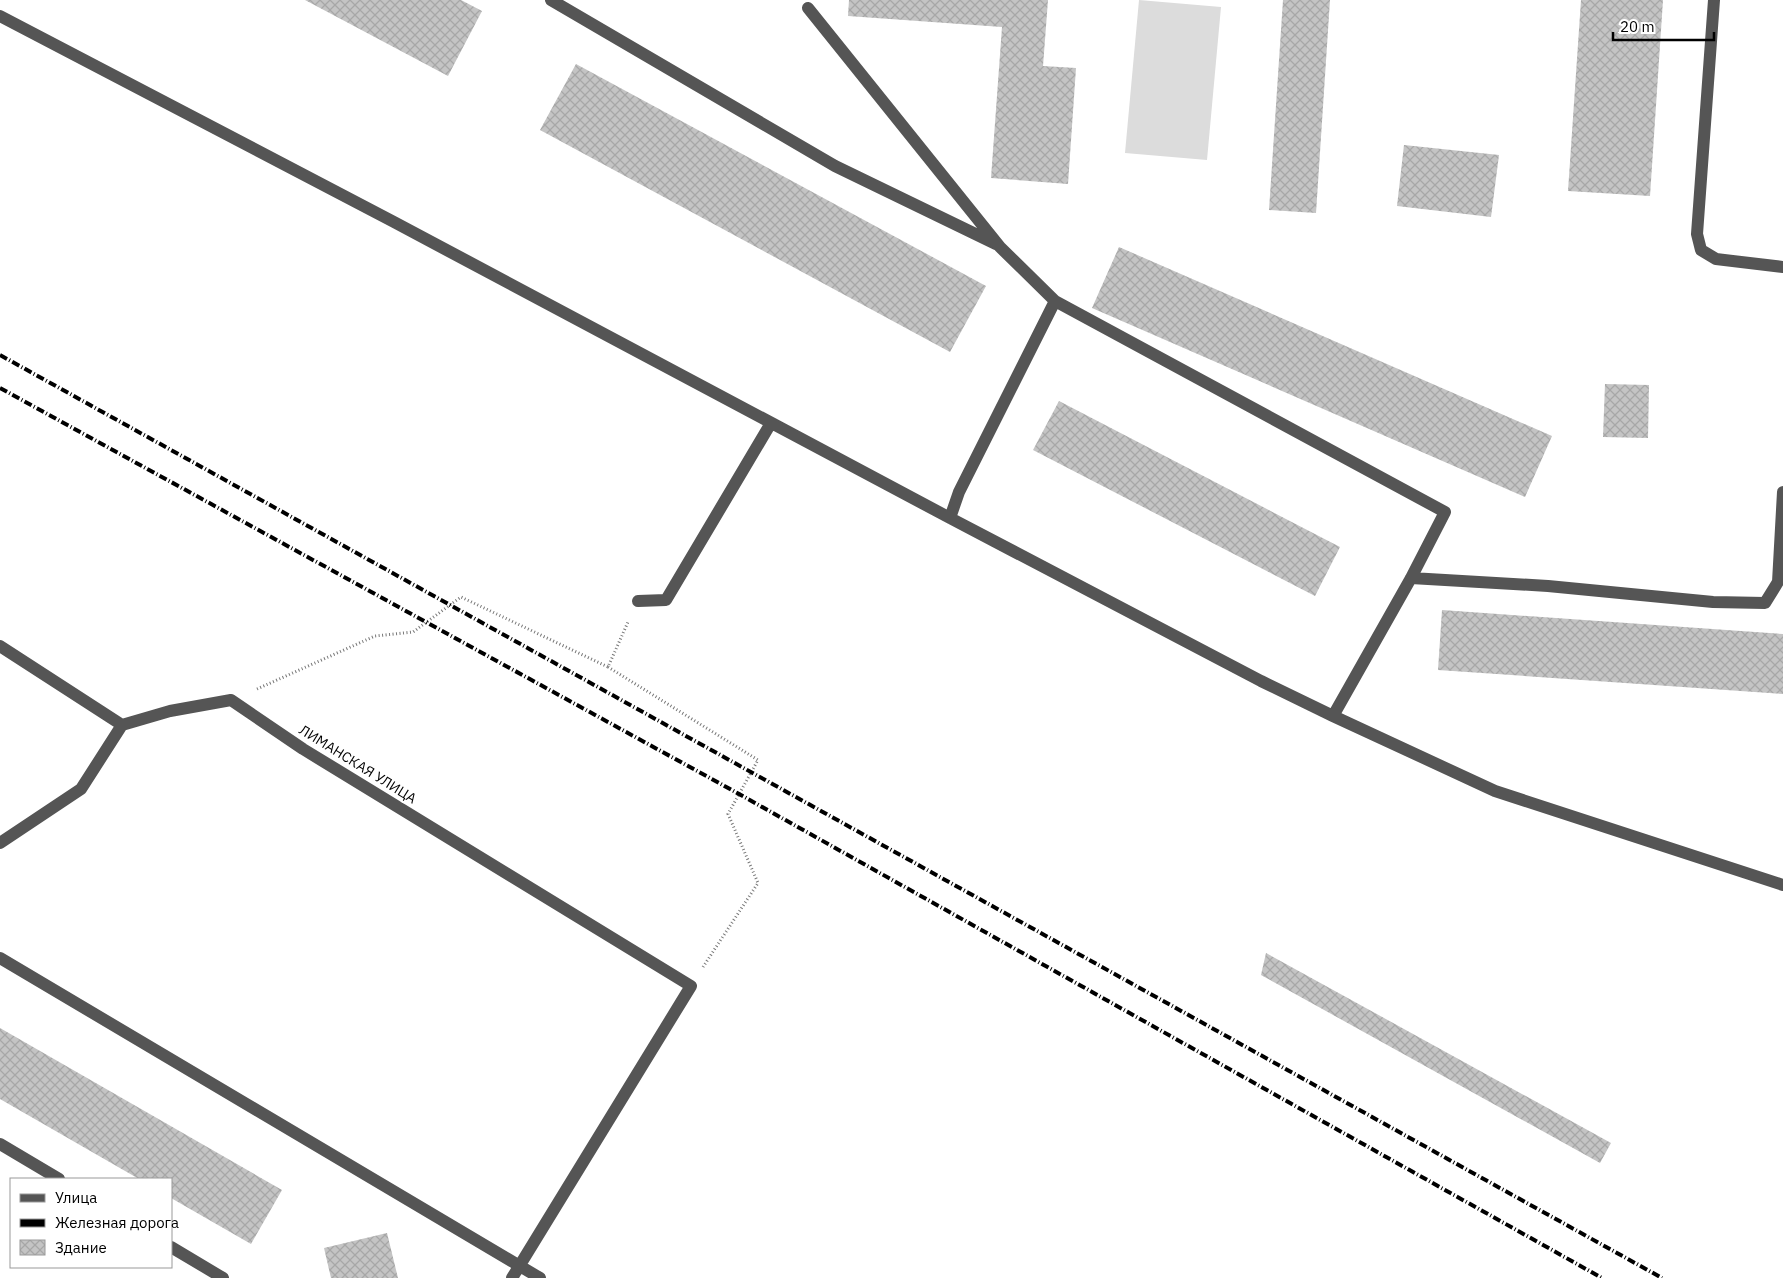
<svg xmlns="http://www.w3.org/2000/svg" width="1783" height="1278" font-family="'IBM Plex Sans',sans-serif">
<defs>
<pattern id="building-cross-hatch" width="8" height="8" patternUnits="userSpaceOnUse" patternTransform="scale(1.25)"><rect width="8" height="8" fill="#c4c4c4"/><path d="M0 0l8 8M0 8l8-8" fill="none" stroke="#a7a7a7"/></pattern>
</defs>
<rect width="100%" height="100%" fill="#fff"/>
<!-- pitch -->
<path fill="#dcdcdc" d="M1139,0l82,7 -14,153 -82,-7z"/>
<!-- building -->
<path fill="url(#building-cross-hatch)" d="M305,0h156l21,11 -34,65z
M849,0h199l-5,66 33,2 -8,116 -77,-6 11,-151 -154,-11z
M1283,0h47l-14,213 -47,-3z
M1581,0h82l-13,196 -82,-5z
M576,64l410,222 -36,66 -410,-222z
M1404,145l95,10 -8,62 -94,-11z
M1119,247l433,189 -27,61 -433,-189z
M1605,384l44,1 -1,53 -45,-1z
M1059,401l281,146 -25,49 -282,-146z
M1442,610l341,24v60l-345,-24z
M1266,953l345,190 -11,20 -339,-188z
M0,1028l282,162 -31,54 -80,-46v-19h-32l-139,-80z
M387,1233l11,45h-67l-7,-30z"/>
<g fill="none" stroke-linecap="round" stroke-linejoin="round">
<!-- path -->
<path stroke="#777" stroke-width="3" stroke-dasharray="1 2.5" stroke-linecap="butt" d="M608,667l150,93 -30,54 30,69 -55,84
M257,689l118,-53 38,-4 48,-35 147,70 20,-45"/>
<!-- minor -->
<path stroke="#555" stroke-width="12" d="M551,0l284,166 161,78
M1714,0l-17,234 4,16 15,9 67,8
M808,8l192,239 55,54 -96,191 -9,26
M0,16l394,206 556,296 311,163 72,35 162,75 288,94
M1055,301l390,211 -34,66 -78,138
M1411,578l137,8 165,16 52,1 13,-21 5,-90
M638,601l28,-1 105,-177
M0,646l122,79 48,-14 61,-11 72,49 388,237 -179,292
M0,843l81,-54 41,-64
M0,958l540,320
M0,1144l59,35
M171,1247l52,31"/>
<!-- rail -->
<path stroke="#000" stroke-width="4" stroke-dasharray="8 2.5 1 2.5" stroke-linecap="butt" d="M0,355l1662,923
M0,388l739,406 863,484"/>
</g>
<g text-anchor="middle" stroke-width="4.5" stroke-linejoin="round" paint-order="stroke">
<!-- street labels -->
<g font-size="14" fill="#000" stroke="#fff">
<text transform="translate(358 764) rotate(32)" y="5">ЛИМАНСКАЯ УЛИЦА</text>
</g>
</g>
<!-- legend -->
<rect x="10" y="1178" width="162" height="90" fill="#ffffff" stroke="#999999"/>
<rect x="20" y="1194" width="25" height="8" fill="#555555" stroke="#999999"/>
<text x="55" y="1203" font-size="15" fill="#000000">Улица</text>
<rect x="20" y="1219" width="25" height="8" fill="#000000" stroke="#999999"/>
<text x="55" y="1228" font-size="15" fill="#000000">Железная дорога</text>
<rect x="20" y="1240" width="25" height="15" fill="url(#building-cross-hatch)" stroke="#999999"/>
<text x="55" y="1253" font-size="15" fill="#000000">Здание</text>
<!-- scale -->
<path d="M1613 32v8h101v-8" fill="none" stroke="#000000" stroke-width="2.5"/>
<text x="1620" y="32" font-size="15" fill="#000000" stroke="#ffffff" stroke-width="4" paint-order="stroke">20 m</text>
</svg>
